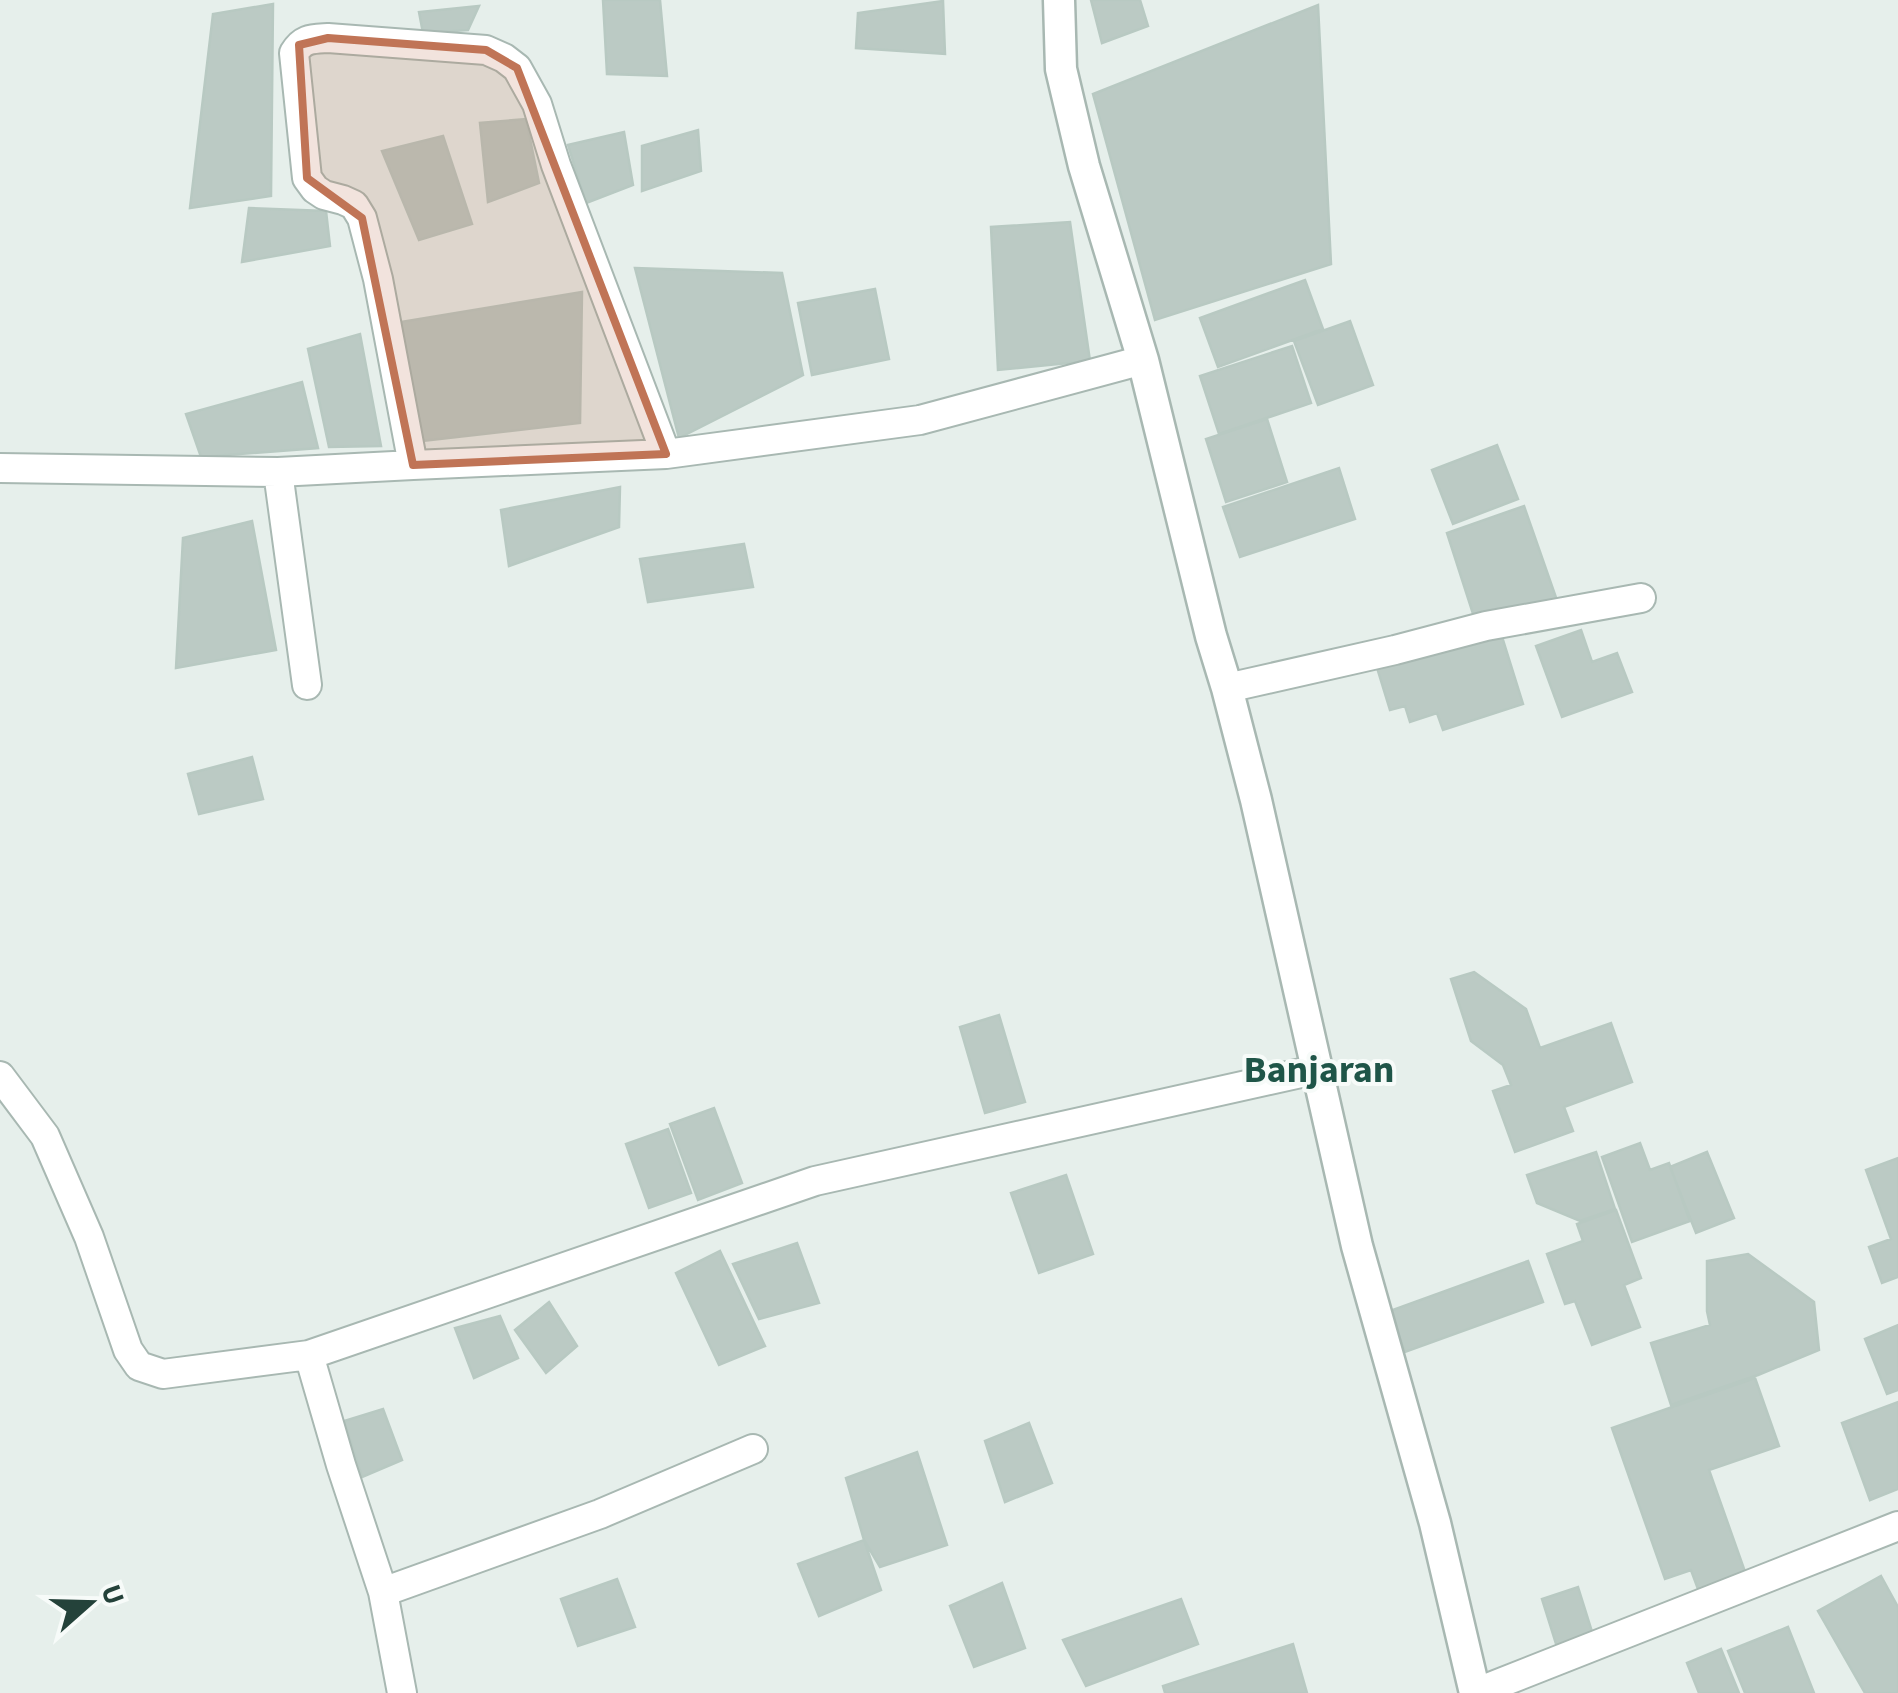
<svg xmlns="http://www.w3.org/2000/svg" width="1898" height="1693" font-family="'Source Sans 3',sans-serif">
<rect width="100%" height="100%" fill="#e6efeb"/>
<!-- building -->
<path fill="#bbcac4" stroke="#b8c9c2" stroke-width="2.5" d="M603,0h57l7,76 -60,-2z
M1091,0h49l8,26 -46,17z
M943,1l2,53 -89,-6 2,-35z
M273,4l-2,192 -81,12 23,-194z
M1318,5l13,259 -176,56 -62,-226z
M479,6l-11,24 -45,3 -4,-21z
M526,119l13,64 -51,19 -8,-79z
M698,130l3,41 -59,20v-45z
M624,132l9,53 -47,18 -18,-58z
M443,136l29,88 -53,16 -37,-89z
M249,208l77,3 4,35 -88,16z
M1070,222l20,139 -92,9 -7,-143z
M635,268l147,5 21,102 -124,63z
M1305,280l18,49 -105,38 -18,-49z
M875,289l14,70 -77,16 -14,-72z
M582,292l-2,131 -159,18 -20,-119z
M1350,321l23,64 -55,20 -24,-64z
M360,334l21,112 -52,1 -21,-98z
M1292,346l19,57 -92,31 -19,-58z
M302,382l16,66 -117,9 -15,-43z
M1267,419l20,63 -61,20 -20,-63z
M1497,445l21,54 -65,25 -21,-54z
M1339,468l16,51 -115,38 -17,-50z
M620,487l-1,40 -110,39 -8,-56z
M1524,506l36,103 -84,14 -29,-90z
M252,521l24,129 -100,18 7,-130z
M744,544l9,43 -105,15 -8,-43z
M1499,627l24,77 -80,26 -6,-17 -27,9 -5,-16 -15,4 -15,-49z
M1581,630l11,32 25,-9 15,39 -70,25 -26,-71z
M252,757l11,42 -64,15 -11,-40z
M1474,972l52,37 14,39 71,-25 21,59 -68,25 9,24 -58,21 -22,-61 18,-6 -8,-20 -32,-24 -20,-62z
M999,1015l26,87 -40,11 -25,-86z
M714,1108l28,75 -44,17 -28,-76z
M668,1129l23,64 -42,15 -23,-64z
M1640,1143l10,27 19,-7 21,58 -58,21 -30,-85z
M1596,1152l19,57 -35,12 -43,-18 -10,-28z
M1707,1152l27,66 -38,15 -26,-66z
M1898,1158v119l-16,6 -13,-36 22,-8 -25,-69z
M1066,1175l27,79 -54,19 -28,-80z
M1616,1210l25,68 -17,7 16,42 -48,18 -17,-44 -10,3 -18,-50 36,-13 -6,-17z
M797,1243l22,60 -60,16 -26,-55z
M720,1251l45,95 -46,19 -43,-92z
M1748,1254l66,48 5,48 -61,25 -87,30 -20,-62 59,-18 -3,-14v-50z
M1528,1261l15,41 -138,50 -15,-41z
M549,1302l28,44 -31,27 -31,-43z
M500,1316l18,42 -44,20 -19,-50z
M1898,1325v65l-11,4 -22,-55z
M1755,1378l24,68 -70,24 40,113 -47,17 -11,-30 -26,9 -53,-151z
M1898,1402v87l-28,11 -28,-77z
M383,1409l19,51 -40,17 -18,-56z
M1029,1423l23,60 -47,19 -20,-61z
M917,1452l30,93 -67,22 -16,-27 -18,-62z
M864,1540l17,50 -62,26 -21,-52z
M1881,1576l17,31v86h-33l-47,-82z
M617,1579l18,48 -57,19 -17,-47z
M1002,1583l23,65 -51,19 -24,-61z
M1578,1587l15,48 -36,12 -15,-48z
M1181,1599l17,45 -112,42 -23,-46z
M1788,1627l26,66h-69l-17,-42z
M1293,1644l14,49h-142l-2,-7z
M1721,1649l18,44h-40l-12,-30z"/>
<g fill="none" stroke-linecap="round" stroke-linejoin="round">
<defs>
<path id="minor" d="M666,454l-110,-289 -19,-61 -20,-36 -13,-10 -18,-8 -158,-12c-16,1 -25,0 -34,15l13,125 8,11 9,6 19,5 11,5 8,13 16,61 35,186 253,-11 254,-34 223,-60
M0,468l278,4 135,-7
M278,472l29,213
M1227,688l168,-38 91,-24 155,-28
M0,1076l45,60 44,101 39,113 11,16 24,8 146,-19 32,110 42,127 19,101
M309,1355l506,-174 504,-112
M383,1592l217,-78 153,-65
M1475,1693l423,-167"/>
<path id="tertiary" d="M1059,0l2,69 23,97 59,194 68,276 16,52 29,112 101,446 78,277 40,170"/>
</defs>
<!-- minor casing -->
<use href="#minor" stroke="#a8b8b2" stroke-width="32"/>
<!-- tertiary casing -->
<use href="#tertiary" stroke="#a8b8b2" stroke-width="35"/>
<!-- minor -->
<use href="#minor" stroke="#fff" stroke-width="28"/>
<!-- tertiary -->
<use href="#tertiary" stroke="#fff" stroke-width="30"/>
</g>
<!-- marked area -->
<path fill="#c07456" fill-opacity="0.2" stroke="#c07456" stroke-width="8" stroke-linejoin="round" d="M328,38l158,12 31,18 149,386 -253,11 -51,-247 -55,-40 -8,-133z"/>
<g text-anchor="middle" stroke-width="8" stroke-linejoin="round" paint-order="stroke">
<!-- quarter labels -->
<g font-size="38" font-weight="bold" fill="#1f5548" stroke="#f7fbf9">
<text x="1319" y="1082">Banjaran</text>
</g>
</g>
<!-- north arrow -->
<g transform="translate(90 1603) rotate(70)" stroke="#f7fbf9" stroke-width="8" paint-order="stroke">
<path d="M0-8L18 38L0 25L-18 38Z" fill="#24423a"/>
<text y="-15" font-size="28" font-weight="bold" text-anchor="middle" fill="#24423a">U</text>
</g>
</svg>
